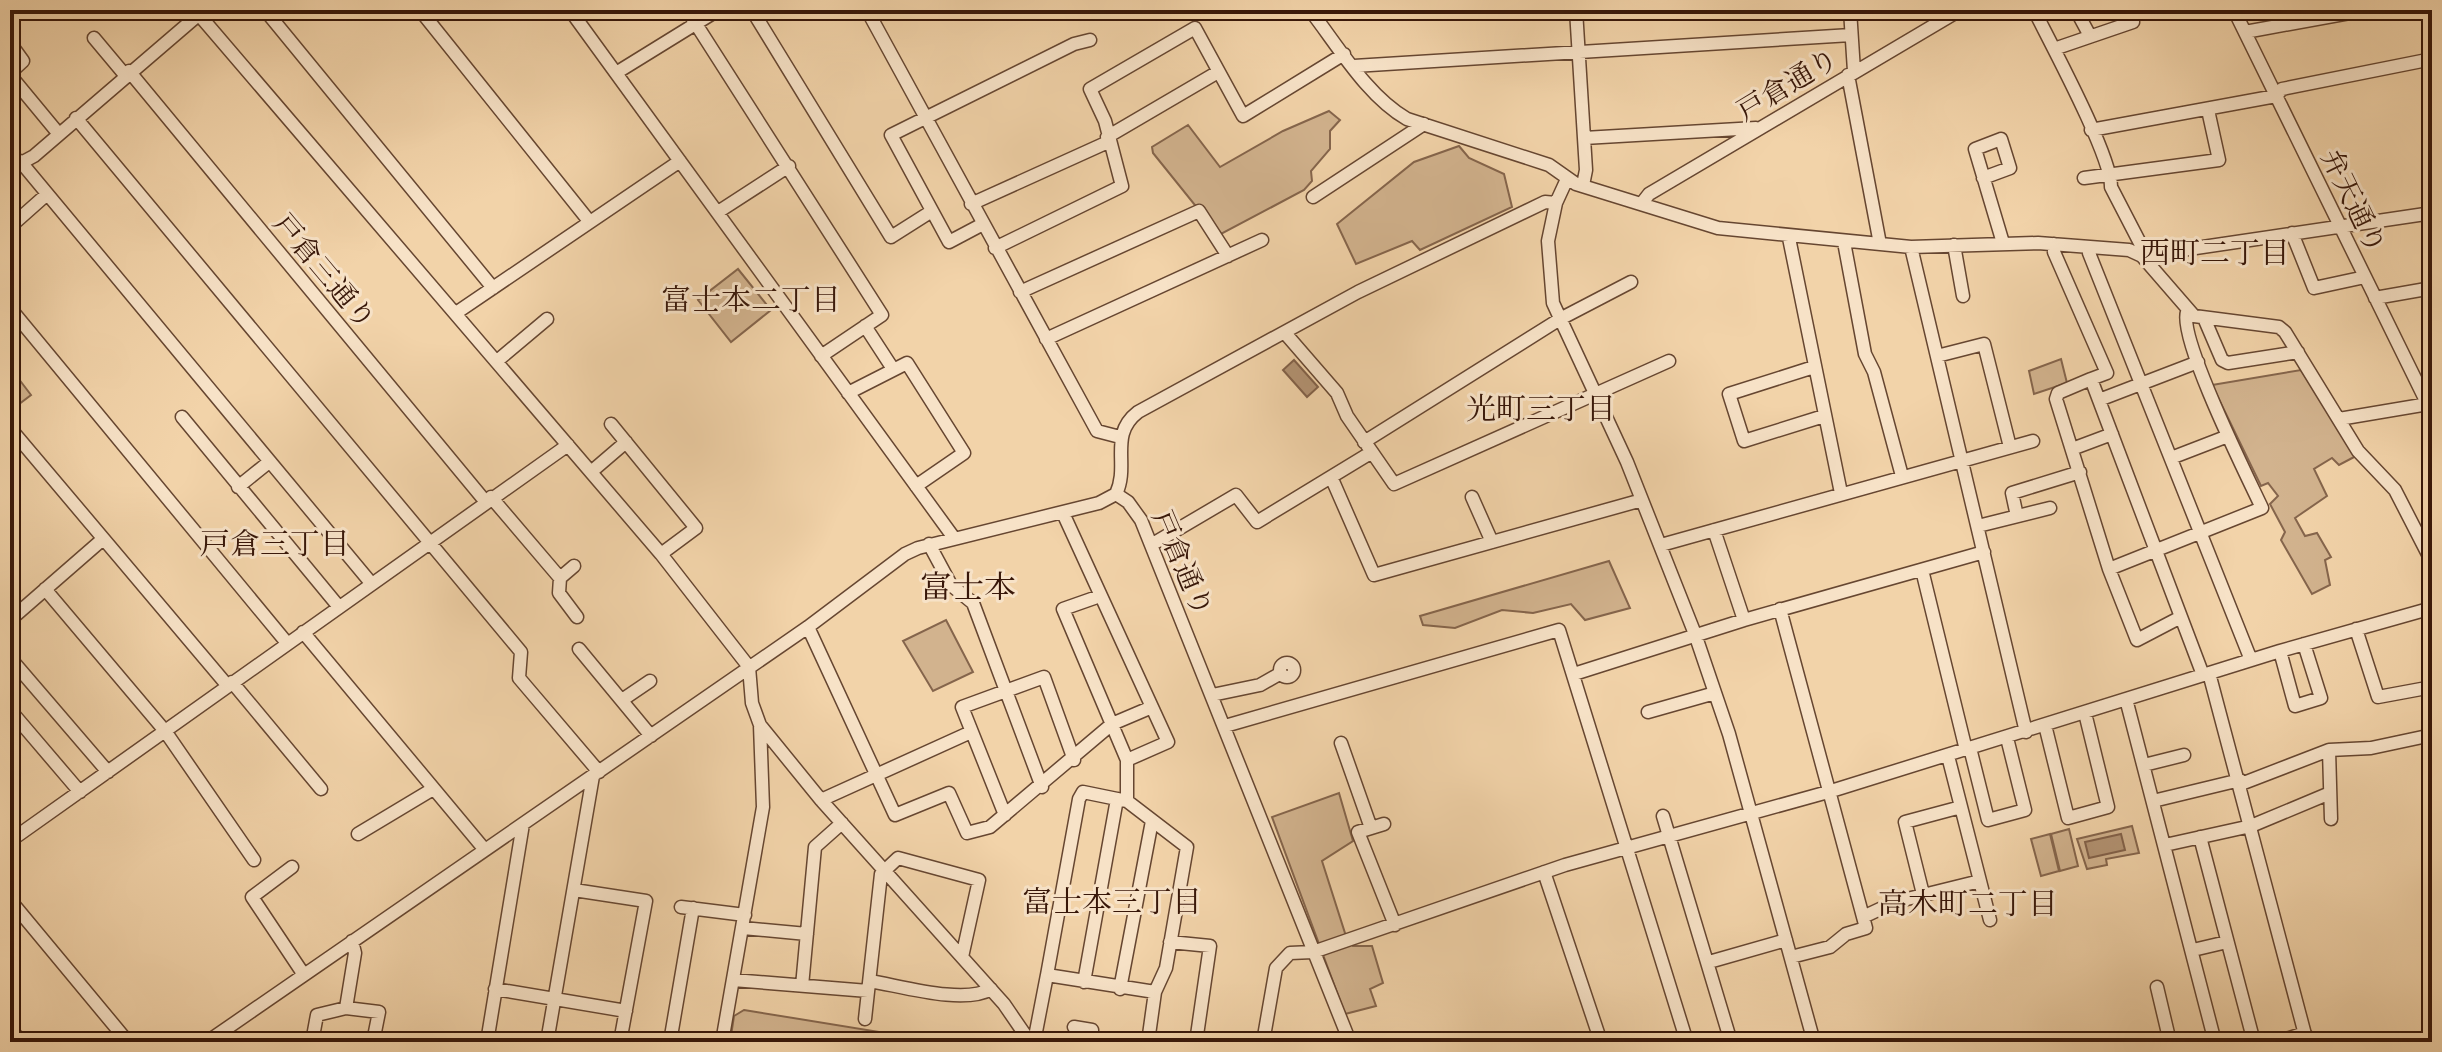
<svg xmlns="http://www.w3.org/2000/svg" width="2442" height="1052" font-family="'IM FELL English','Noto Serif JP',serif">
<rect width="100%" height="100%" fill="#f2d3a9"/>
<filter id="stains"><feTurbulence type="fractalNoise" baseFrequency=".0025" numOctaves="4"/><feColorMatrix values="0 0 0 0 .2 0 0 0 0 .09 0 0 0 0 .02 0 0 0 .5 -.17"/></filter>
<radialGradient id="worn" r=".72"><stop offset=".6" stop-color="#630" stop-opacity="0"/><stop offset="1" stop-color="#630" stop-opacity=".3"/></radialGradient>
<!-- green -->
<path fill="#d2b38e" stroke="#85654c" stroke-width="2" d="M1329,111l11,9 -10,11v18l-19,22 1,10 -8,9 -85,45 -66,-82 -1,-6 36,-22 32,42 63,-36z
M1459,146l10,12 35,16 8,33 -92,43 -8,-9 -56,23 -19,-40 77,-62z
M738,269l33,41 -40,32 -33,-42z
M2061,359l6,24 -33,11 -5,-23z
M12,370l19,25 -21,16v-39z
M2301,370l55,86 -17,9 -7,-7 -18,11 13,27 -32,22 10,18 12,-3 14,24 -6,3 5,25 -18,9 -31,-54 4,-8 -15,-28 8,-8 -10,-13 -7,3 -49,-101z
M1609,561l21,47 -45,12 -14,-16 -38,9 -31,-3 -47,18 -32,-3 -3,-9z
M946,620l27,52 -40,19 -30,-50z
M1339,793l14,48 -31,20 23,72 8,13h19l11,37 -13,6 6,17 -31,8 -73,-197z
M2132,826l7,27 -33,6 1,6 -20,4 -10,-30z
M2069,829l9,37 -18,5 -9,-37z
M2050,834l9,37 -18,5 -10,-37z
M744,1010l160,26 -1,6h-173l4,-26z"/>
<!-- water -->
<path fill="#b39373" stroke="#826149" stroke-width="2" d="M1294,360l24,27 -11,10 -24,-27z
M2121,834l4,16 -36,8 -4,-16z"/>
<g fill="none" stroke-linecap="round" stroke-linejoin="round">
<defs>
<path id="minor" d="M195,10l466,544 88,113 3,36 8,22 3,82 -41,235
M265,10l228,278
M420,10l169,211
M570,10l384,528
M687,10l195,305 -61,41
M752,10l139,227 41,-26
M867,10l230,421 23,6
M1310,10c28,36 57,86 97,109l142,46 27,19 142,44 193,19 127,-4 91,7 13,6 52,60 85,11 6,5 73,119 37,39 37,72
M1576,10l10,160 -3,15
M1850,10l4,61
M2034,10c17,34 78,147 77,177l30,58 1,11
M2076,10l14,26
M2234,10l198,403
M10,19l12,-9
M2245,32l121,-22
M94,38l31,37
M10,43l13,18 -13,12
M2054,49l79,-27
M1354,66l497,-31
M129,71l356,430
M616,73l102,-63
M10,75l48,58
M1848,75l32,169
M76,118l445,534 -2,26 80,94
M2091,130l185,-34 6,-7 150,-30
M1107,137l111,-65
M1584,138l172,-10
M20,161l351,422
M10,169l24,-13 170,-146
M1983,178l27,-10 -9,-29 -26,10 28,94
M2084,178l135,-18 -11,-50
M1567,179l-11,24 -8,38 5,62 74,159 68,172 34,100 85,308
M1313,197l111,-73
M1642,203l7,-9 311,-184
M971,204l137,-62
M718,212l71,-46
M983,224l-34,18 -58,-107 183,-91 16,-4
M10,227l36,-32
M2292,233l22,55 51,-11
M1789,238l52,255
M1844,242l21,112 9,18 28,104
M2054,244v8l53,121 -16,6
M1954,245l9,51
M1911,247l115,485
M2089,247v6l162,407
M995,248l127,-62 -17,-65 -15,-32 105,-61 48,88 101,-62
M2142,256l290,-43
M1020,292l179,-81 29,45
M2375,298l57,-10
M10,308l277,335
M456,313l224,-152
M2204,318l18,42 6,3 70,-11
M865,326l28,43
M1285,333l52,60 10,23 47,68 275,-123
M1046,339l216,-99
M1937,356l47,-12 26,103
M497,361l50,-42
M1814,367l-85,27 15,47 80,-25
M848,393l59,-30 57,90 -48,33
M2099,400l99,-38
M182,417l157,190
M2339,419l89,-15
M611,424l85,104 -35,26
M10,428l217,257
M1364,442l196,-123 71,-37
M2072,449l40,-15
M2171,458l57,-22
M591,472l35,-30
M1332,479l42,96 268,-75
M238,487l31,-25
M1116,494l12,8 13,18 209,522
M1116,494c14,-29 -8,-59 22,-82l220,-120 187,-90 11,1
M491,497l69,81 -1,15 18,24
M1472,497l20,45
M1063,513l105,229 -41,18
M2017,516l-5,-23 68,-21
M1978,526l72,-18
M1714,530l30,90
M929,544l22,41 22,18 69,184
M1151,545l85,-50 21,27 115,-70
M1661,545l372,-104
M2109,569l153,-61c-15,-32 -84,-170 -75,-196
M1922,570l44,180
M560,578l14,-12
M45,589l120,142 89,129
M1100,596l-37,13 64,151v41
M1780,609l86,319 -20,6 -16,13 -39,10
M2181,617l-44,23 -28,-71 -53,-170 2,-6 33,-14 112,296
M10,620l93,-81
M808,627l87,188 54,-22 18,40 23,-6 122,-103 40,-17
M2356,629l22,68 54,-10
M303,632l182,218
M579,649l72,87
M2280,651l15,55 26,-8 -17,-54
M10,658l98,114
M1280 670a7 7 0 1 1 14 0a7 7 0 1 1-14 0Z
M2209,673l98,369
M1574,674l170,-54 240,-68
M232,682l89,107
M1212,695l48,-10 21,-12
M2126,699l89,343
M622,700l28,-19
M10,710l70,82
M1648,712l67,-19
M760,725l61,75 183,204 26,38
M2045,725l23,93 40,-11 -23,-94
M1225,726l334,-96 128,412
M1341,743l30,85
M1970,748l18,72 37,-10 -18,-72
M2329,750l2,69
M1948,756l42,164
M2144,765l40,-10
M2241,784l88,-34 42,-2 61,-13
M821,800l150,-68
M2153,801l87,-21
M1005,815l-43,-108 82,-30 30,83
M1663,816l68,226
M1384,824l-26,8 37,93
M358,834l75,-45
M2200,837l54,205
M10,841l558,-396
M2165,845l86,-19 79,-33
M292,867l-40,30 52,78
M1544,872l57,170
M574,890l72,11 -26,141
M1923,894l-18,-72 56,-15
M10,900l118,142
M681,907l64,8
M1863,917l32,-15 85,-21
M743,928l64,6
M352,941l3,12 -9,55 33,4 -6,30
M1170,942l40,4 -14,96
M2193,950l34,-8
M1709,962l77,-22
M1047,975l32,-176 4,-7 44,9 60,46 -21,121 -11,24 -7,50
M733,980l135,11
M870,981c31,5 94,24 121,8
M1084,982l33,-183
M802,986l13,-139 27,-24
M2157,987l13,55
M495,989l131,22
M1120,989l32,-168
M865,1019l16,-145 17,-16 81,22 -17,77
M1074,1027l18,3
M10,1028l11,14
M207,1042l601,-415 97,-73 13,-6 181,-45 17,-9
M312,1042l5,-27 29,-7
M487,1042l36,-218
M547,1042l46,-266
M670,1042l23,-134
M1034,1042l13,-67 108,17
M1263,1042l13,-74 14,-15 23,-1 252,-87 263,-73 452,-141 152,-43
M2277,1042l28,-9"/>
</defs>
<!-- minor casing -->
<use href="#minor" stroke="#664631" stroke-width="15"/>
<!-- minor -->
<use href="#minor" stroke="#f7e2c7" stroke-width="12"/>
</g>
<g text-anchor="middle" stroke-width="6" stroke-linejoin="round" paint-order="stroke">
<!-- street labels -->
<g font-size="28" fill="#381709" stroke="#f7e2c7">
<text transform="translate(1787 84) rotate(-31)" y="10">戸倉通り</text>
<text transform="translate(2354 201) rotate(64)" y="10">弁天通り</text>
<text transform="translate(325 271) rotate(50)" y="10">戸倉三通り</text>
<text transform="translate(1183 563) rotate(67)" y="10">戸倉通り</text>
</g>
<!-- neighbourhood labels -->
<g font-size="30" fill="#381709" stroke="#f7e2c7">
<text x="2215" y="263">西町二丁目</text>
<text x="751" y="310">富士本二丁目</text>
<text x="1541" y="419">光町三丁目</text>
<text x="275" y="554">戸倉三丁目</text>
<text x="1112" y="912">富士本三丁目</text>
<text x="1968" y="914">高木町二丁目</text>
</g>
<!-- quarter labels -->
<g font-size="32" fill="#381709" stroke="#f7e2c7">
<text x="968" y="598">富士本</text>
</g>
</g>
<!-- margin -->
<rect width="2442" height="1052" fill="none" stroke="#f2d3a9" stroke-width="40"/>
<rect x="12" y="12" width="2418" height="1028" fill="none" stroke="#381709" stroke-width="4"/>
<rect x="20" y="20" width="2402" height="1012" fill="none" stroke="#381709" stroke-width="2"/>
<rect width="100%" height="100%" filter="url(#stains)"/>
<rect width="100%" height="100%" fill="url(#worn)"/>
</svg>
